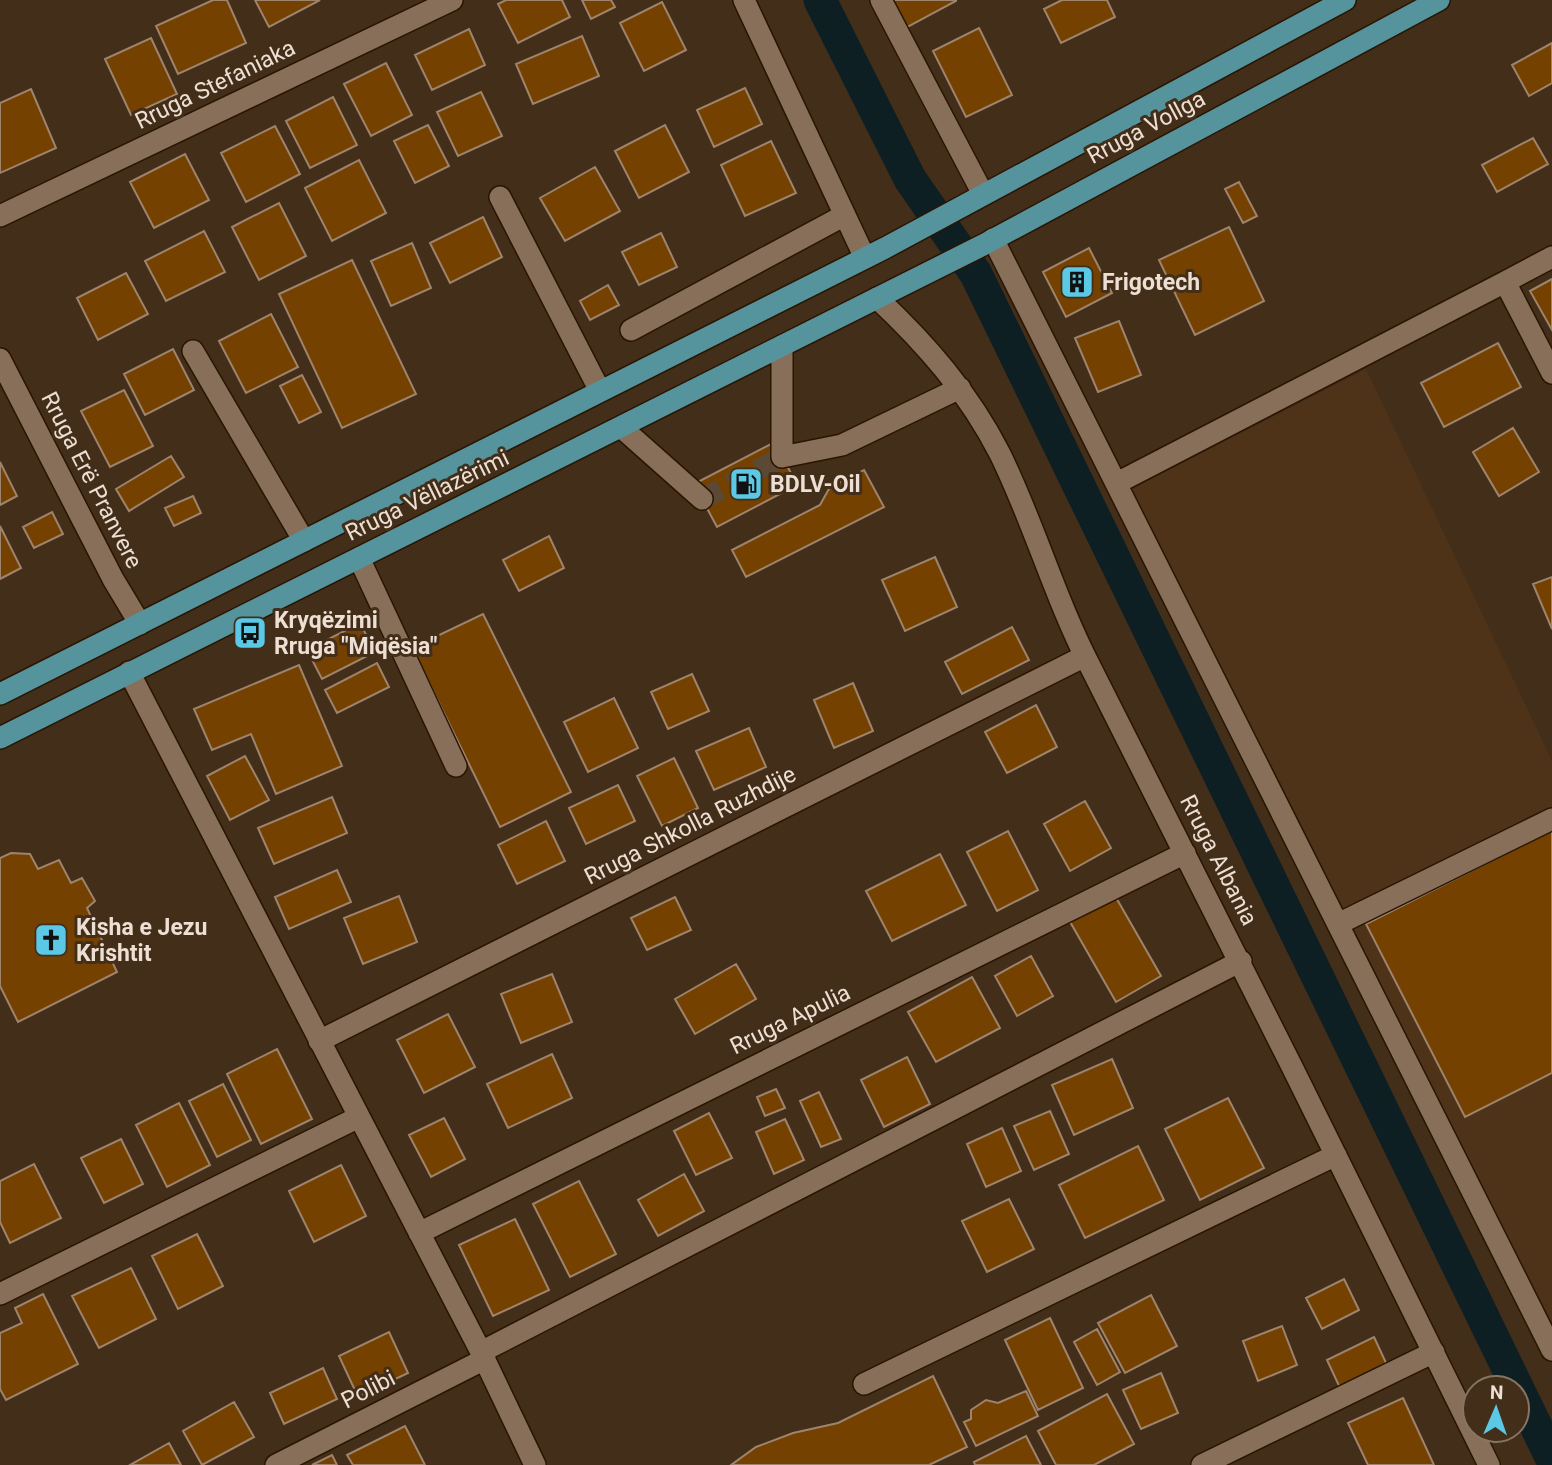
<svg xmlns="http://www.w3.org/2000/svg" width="1552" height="1465" font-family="Roboto,sans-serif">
<rect width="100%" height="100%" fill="#432e19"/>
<!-- built -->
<path fill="#4f3319" d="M1366,369l186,392v603l-422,-874z"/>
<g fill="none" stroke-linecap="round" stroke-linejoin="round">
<!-- canal -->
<path stroke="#0e1f24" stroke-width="33" d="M820,0l90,179 66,95 576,1185"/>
</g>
<!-- building -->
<path fill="#744100" stroke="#9e846d" stroke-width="2" d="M213,0h14l19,43 -68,31 -22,-48z
M255,0h65l-51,27z
M506,0h56l8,17 -52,26 -20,-39z
M582,0h29l4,7 -24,12z
M882,0h74v1l-56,30z
M1062,0h45l8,17 -54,26 -17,-34z
M662,2l24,48 -42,21 -24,-48z
M979,28l33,67 -46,22 -33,-66z
M469,29l16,36 -53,25 -17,-35z
M582,36l17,40 -66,28 -17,-40z
M151,38l26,56 -46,21 -26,-56z
M1552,43v40l-23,13 -17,-31z
M386,63l26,52 -41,21 -27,-52z
M745,88l17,36 -48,23 -17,-37z
M31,89l25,59 -56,25v-70z
M481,92l21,44 -44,20 -21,-44z
M333,97l24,48 -47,23 -24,-47z
M428,125l21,41 -34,17 -21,-42z
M665,125l24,47 -50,26 -24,-47z
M275,126l25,48 -54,28 -25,-49z
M1533,138l15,26 -51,28 -15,-27z
M771,141l25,52 -51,23 -24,-51z
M185,154l24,46 -55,28 -24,-46z
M359,160l27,53 -54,28 -27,-53z
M595,167l25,44 -55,30 -25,-43z
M1239,182l18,34 -14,7 -18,-34z
M279,203l27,53 -47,24 -27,-53z
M483,217l19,40 -52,26 -20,-40z
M1229,227l35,74 -69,34 -36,-75z
M204,231l21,41 -59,29 -21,-40z
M661,233l16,34 -38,18 -17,-33z
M412,243l19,45 -40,18 -20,-45z
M1089,248l23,45 -46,24 -23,-45z
M352,260l64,134 -74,34 -63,-134z
M126,273l22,41 -50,26 -21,-42z
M1552,279v51l-22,-39z
M608,285l11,20 -29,15 -10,-19z
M271,314l27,53 -52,26 -27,-52z
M1119,321l22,54 -43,17 -23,-54z
M1498,343l23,44 -77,40 -23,-44z
M173,349l21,41 -49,25 -21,-41z
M302,375l19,37 -22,11 -19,-37z
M124,390l29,56 -43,21 -29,-56z
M1513,428l26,44 -40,24 -26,-44z
M775,442l22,43 -80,42 -23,-43z
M171,456l13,21 -55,34 -13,-22z
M0,462l17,34 -17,9z
M864,470l20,37 -138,70 -14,-27 88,-45 10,-18z
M193,496l8,17 -27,13 -9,-18z
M52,512l11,22 -29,14 -11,-21z
M0,526l21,42 -21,11z
M549,536l15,32 -45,23 -16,-31z
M935,557l22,50 -52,24 -23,-51z
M1552,577v52l-19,-45z
M483,614l88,178 -71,35 -88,-179z
M360,623l15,29 -53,27 -15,-29z
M1012,627l17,33 -67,34 -17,-32z
M377,663l12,24 -52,26 -12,-23z
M299,665l43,101 -66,28 -25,-60 -39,16 -18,-41z
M692,674l17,37 -41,18 -17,-37z
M853,683l20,48 -39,17 -20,-48z
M614,698l24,50 -50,24 -24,-50z
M1036,705l21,42 -50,26 -22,-41z
M749,728l17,39 -52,23 -18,-39z
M245,756l24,44 -39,20 -23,-44z
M674,758l24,50 -36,18 -25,-50z
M618,785l17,36 -49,23 -17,-36z
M332,797l15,36 -73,31 -16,-36z
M1085,801l26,47 -41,23 -26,-47z
M546,821l19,40 -48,23 -19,-39z
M1552,830v243l-87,44 -99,-193z
M1008,831l30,59 -41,21 -30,-59z
M11,853l19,1 8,15 21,-9 12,23 11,-5 13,23 -8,7 30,64 -99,50 -18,-36v-128z
M940,854l26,51 -74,36 -26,-50z
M337,870l14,32 -62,27 -14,-32z
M1114,894l47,82 -45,26 -47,-82z
M399,896l18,46 -54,22 -19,-46z
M675,897l16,33 -44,20 -16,-32z
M1031,956l22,40 -36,20 -22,-40z
M736,964l20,35 -61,35 -20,-35z
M552,974l20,48 -51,21 -20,-49z
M972,977l28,51 -64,34 -28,-50z
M448,1014l27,53 -51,26 -27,-53z
M277,1049l35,70 -51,25 -34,-70z
M552,1054l20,44 -64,30 -21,-44z
M907,1057l23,47 -46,23 -23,-47z
M1112,1059l21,49 -59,27 -22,-50z
M223,1084l28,56 -34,17 -28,-56z
M776,1089l9,19 -20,8 -8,-19z
M819,1092l22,47 -20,8 -21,-46z
M1228,1098l36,70 -64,32 -35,-71z
M179,1103l31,62 -43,22 -31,-62z
M1050,1111l19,43 -35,16 -20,-44z
M709,1113l23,45 -36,17 -22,-44z
M444,1118l21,41 -34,18 -22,-42z
M785,1119l19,41 -30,14 -18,-42z
M1002,1128l19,43 -35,16 -19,-43z
M121,1139l22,45 -39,19 -23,-45z
M1138,1146l26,54 -79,38 -26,-53z
M34,1164l27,54 -51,25 -10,-21v-41z
M341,1165l25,51 -52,26 -25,-51z
M684,1174l20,37 -46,25 -20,-36z
M579,1181l37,73 -46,23 -37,-73z
M1009,1199l25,50 -47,23 -25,-51z
M515,1219l34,71 -56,26 -34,-71z
M197,1234l26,52 -45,23 -26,-53z
M131,1268l25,51 -57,29 -27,-52z
M1344,1279l15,31 -37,19 -16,-31z
M43,1294l35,70 -72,36 -6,-11v-56l22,-10 -7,-15z
M1151,1295l26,51 -52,27 -27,-50z
M1050,1318l33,70 -45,22 -33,-70z
M1282,1326l15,39 -39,16 -15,-40z
M1097,1329l23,43 -23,13 -23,-43z
M389,1332l19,41 -50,24 -19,-41z
M1374,1337l13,28 -47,23 -13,-28z
M323,1368l14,31 -53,25 -14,-31z
M1161,1373l17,40 -37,16 -18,-39z
M933,1376l34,71 -38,18h-198l25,-18 37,-14 45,-10z
M1026,1391l12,25 -62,30 -12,-24 7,-3v-9l15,-10 12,3z
M1107,1394l27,50 -40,21h-38l-18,-34z
M1403,1398l31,67h-66l-20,-42z
M234,1402l20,35 -52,28 -19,-34z
M405,1426l20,39h-72l-6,-10z
M1026,1436l15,29h-66l-1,-3z
M169,1443l12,22h-51z
M332,1455l5,10h-25z"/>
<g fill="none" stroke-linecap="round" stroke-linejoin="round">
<!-- minor-tunnel -->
<path stroke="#5c4935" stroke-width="21" stroke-dasharray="21 10" stroke-linecap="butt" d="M702,499l80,-42"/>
<defs>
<path id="minor" d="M744,0l121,258
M881,0l102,194
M500,197l100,194
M0,216l452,-216
M993,239l559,1111
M1505,282l47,-25
M877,298c49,46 92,95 123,156 34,69 55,145 91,214 135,265 267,530 398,797
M631,330l214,-115
M782,346v111l60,-12 118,-57
M193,351l111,190
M0,359l113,220 27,45
M622,428l80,71
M1117,483l388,-201 47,91
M359,558l97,208
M129,672l352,680 54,113
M1340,923l212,-104
M319,1041l766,-385
M419,1233l766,-380
M0,1294l359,-177
M481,1352l760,-391
M864,1384l472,-229
M276,1465l209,-106
M1202,1465l232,-113"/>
<path id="major" d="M0,694l885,-446 460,-248
M0,738l983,-493 456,-245"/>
</defs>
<!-- minor casing -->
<use href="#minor" stroke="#291502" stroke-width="24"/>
<!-- major casing -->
<use href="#major" stroke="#291502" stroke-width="24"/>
<!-- minor -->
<use href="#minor" stroke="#886f59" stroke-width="21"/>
<!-- major -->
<use href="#major" stroke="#55949d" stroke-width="21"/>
</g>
<!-- icons -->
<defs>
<symbol id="building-square" viewBox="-11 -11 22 22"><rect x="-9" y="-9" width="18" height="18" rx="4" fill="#5bc8e6" stroke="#432e19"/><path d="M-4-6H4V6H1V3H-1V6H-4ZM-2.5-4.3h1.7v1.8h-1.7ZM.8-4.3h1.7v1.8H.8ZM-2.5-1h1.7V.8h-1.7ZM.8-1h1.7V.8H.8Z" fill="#111"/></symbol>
<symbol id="fuel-square" viewBox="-11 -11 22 22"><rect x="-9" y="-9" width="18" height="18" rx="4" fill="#5bc8e6" stroke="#432e19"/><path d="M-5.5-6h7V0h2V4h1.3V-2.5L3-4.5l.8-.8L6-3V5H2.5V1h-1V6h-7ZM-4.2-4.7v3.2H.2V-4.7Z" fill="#111"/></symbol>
<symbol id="bus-square" viewBox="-11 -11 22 22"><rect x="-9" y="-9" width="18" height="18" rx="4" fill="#5bc8e6" stroke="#432e19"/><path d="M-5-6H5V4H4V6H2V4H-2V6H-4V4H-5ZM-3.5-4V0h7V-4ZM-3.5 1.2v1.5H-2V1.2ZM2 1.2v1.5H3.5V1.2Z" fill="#111"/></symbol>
<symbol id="church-square" viewBox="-11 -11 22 22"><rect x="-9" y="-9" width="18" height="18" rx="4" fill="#5bc8e6" stroke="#432e19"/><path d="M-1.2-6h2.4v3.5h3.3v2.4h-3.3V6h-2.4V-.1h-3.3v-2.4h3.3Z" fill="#111"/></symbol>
</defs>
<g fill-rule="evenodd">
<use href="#building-square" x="1058" y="263" width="38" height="38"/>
<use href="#fuel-square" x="727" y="465" width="38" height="38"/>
<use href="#bus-square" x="231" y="614" width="38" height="38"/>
<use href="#church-square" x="32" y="921" width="38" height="38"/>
</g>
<g text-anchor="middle" stroke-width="6" stroke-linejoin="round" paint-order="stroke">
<!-- street labels -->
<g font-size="23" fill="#eddfd3" stroke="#432e19">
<text transform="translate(215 84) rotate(-26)" y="8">Rruga Stefaniaka</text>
<text transform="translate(1146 127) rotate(-28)" y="8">Rruga Vollga</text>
<text transform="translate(92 480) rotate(63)" y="8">Rruga Erë Pranvere</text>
<text transform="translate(427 495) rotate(-26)" y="8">Rruga Vëllazërimi</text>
<text transform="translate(690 825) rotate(-27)" y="8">Rruga Shkolla Ruzhdije</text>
<text transform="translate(1219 860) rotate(63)" y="8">Rruga Albania</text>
<text transform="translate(790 1019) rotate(-26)" y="8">Rruga Apulia</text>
<text transform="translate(368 1389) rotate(-27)" y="8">Polibi</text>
</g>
<!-- poi labels -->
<g font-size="23" font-weight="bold" fill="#eddfd3" stroke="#432e19" text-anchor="start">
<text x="1102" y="290">Frigotech</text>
<text x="770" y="492">BDLV-Oil</text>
<text x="274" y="628">Kryqëzimi<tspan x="274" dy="26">Rruga "Miqësia"</tspan></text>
<text x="76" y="935">Kisha e Jezu<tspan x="76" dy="26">Krishtit</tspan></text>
</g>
</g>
<!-- north arrow -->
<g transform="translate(1496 1409) rotate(2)"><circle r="33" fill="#432e19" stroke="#877563" stroke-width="2"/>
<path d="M0-5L12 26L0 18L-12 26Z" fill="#5bc8e6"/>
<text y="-10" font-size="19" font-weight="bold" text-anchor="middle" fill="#eddfd3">N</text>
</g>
</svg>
